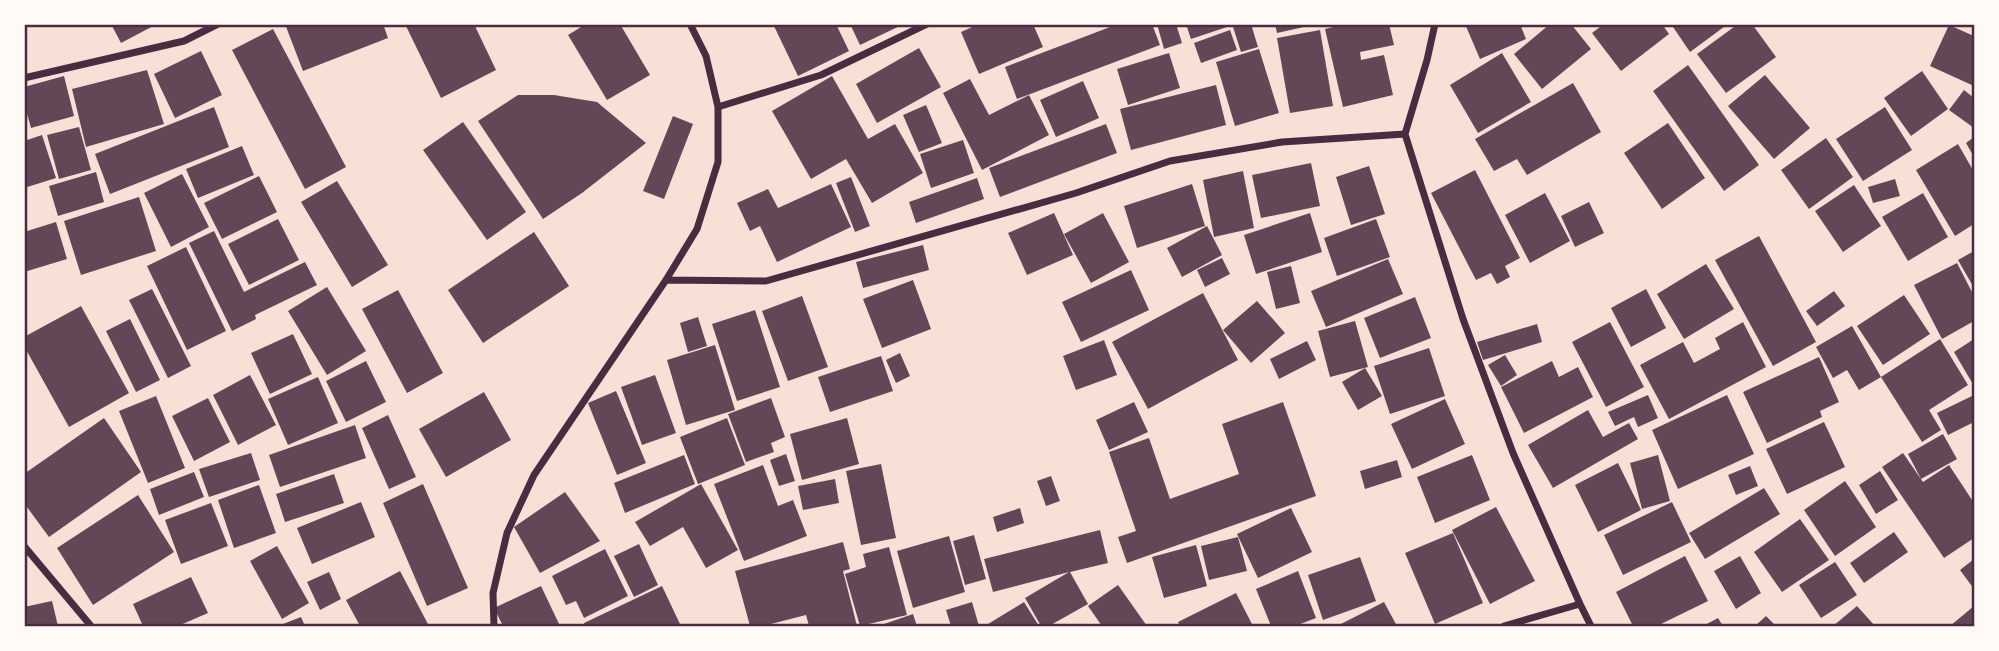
<svg xmlns="http://www.w3.org/2000/svg" width="1999" height="651" font-family="'DejaVu Sans',sans-serif">
<rect width="100%" height="100%" fill="#f7e1d7"/>
<!-- building -->
<path fill="#644757" d="M111,24h46l-36,19z
M285,24h98l5,14 -85,33z
M405,24h69l22,46 -55,28z
M586,24h34l30,51 -43,25 -39,-65z
M773,24h63l13,27 -51,25z
M850,24h54l-44,21z
M979,24h54l10,23 -64,27 -18,-42z
M1118,24h34l8,21 -143,54 -12,-32z
M1157,24h19l6,19 -18,6z
M1186,24h47v1l-42,14z
M1240,24h11l7,23 -17,5 -8,-25z
M1275,24h28l1,3 -27,6z
M1345,24h44l5,21 -34,7 1,8 23,-5 9,40 -50,12 -18,-78z
M1465,24h55l6,15 -46,20z
M1550,24h21l20,25 -49,40 -28,-35z
M1604,24h58l7,10 -48,37 -29,-38z
M1671,24h57l-38,28z
M1738,24h14l24,33 -50,36 -29,-39z
M1949,25l25,11v50l-44,-20z
M273,29l73,138 -41,22 -73,-139z
M1230,30l7,20 -36,13 -7,-20z
M1320,30l13,76 -43,7 -13,-75z
M919,48l22,39 -64,36 -21,-39z
M1259,49l20,64 -44,13 -19,-64z
M201,51l21,44 -47,23 -21,-44z
M1169,53l11,35 -52,17 -11,-36z
M1502,53l29,49 -53,31 -28,-48z
M1688,65l71,100 -35,26 -71,-100z
M147,70l17,54 -78,23 -14,-58z
M1922,71l26,38 -37,27 -27,-38z
M1765,75l45,53 -36,31 -46,-53z
M64,76l10,40 -43,12 -7,-25v-16z
M832,76l36,63 27,-15 28,49 -51,30 -26,-44 -35,20 -39,-68z
M970,79l19,36 40,-20 20,40 -67,35 -39,-77z
M1083,81l16,37 -43,19 -16,-37z
M1573,83l28,49 -74,43 -10,-16 -23,12 -19,-32z
M1216,85l10,40 -95,25 -11,-41z
M1964,90l10,8v30l-25,-18z
M518,95h36l43,7 49,41 -64,50 -39,26 -65,-98z
M926,105l16,38 -23,9 -16,-37z
M214,107l15,40 -119,47 -15,-40z
M1885,107l27,43 -49,31 -27,-42z
M673,116l20,8 -29,75 -21,-8z
M463,122l63,90 -39,28 -64,-90z
M1668,123l37,55 -43,31 -38,-56z
M1106,124l11,29 -117,44 -11,-29z
M79,127l12,43 -32,9 -12,-44z
M42,135l14,43 -32,10v-47z
M1974,137v20l-8,-14z
M1826,138l27,39 -44,32 -28,-39z
M963,140l11,33 -43,15 -11,-34z
M1958,144l16,28v52l-19,12 -39,-66z
M242,146l12,29 -56,23 -12,-29z
M1311,163l9,43 -59,12 -9,-43z
M1369,166l16,48 -34,11 -15,-48z
M1475,170l45,88 -15,8 5,11 -13,7 -6,-11 -15,7 -45,-87z
M1243,171l11,57 -40,9 -11,-57z
M96,172l8,30 -46,14 -9,-30z
M182,174l27,53 -38,20 -27,-54z
M259,176l18,36 -55,27 -18,-36z
M851,177l19,49 -15,6 -19,-49z
M977,178l7,21 -68,24 -7,-21z
M1895,179l5,17 -27,7 -5,-16z
M337,181l51,84 -36,22 -51,-85z
M831,184l20,43 -74,35 -17,-36 -10,5 -13,-28 31,-14 10,19z
M1192,184l13,42 -68,22 -13,-42z
M1854,185l27,41 -38,26 -28,-41z
M1545,193l25,48 -40,22 -25,-48z
M1923,193l25,44 -40,24 -26,-44z
M139,197l17,54 -75,24 -17,-54z
M1589,202l15,31 -29,14 -14,-31z
M1054,213l19,42 -46,20 -19,-42z
M1103,213l26,49 -38,21 -27,-49z
M1310,213l12,39 -66,22 -12,-39z
M278,219l21,41 -50,25 -21,-41z
M1376,219l14,38 -53,19 -13,-38z
M56,222l11,37 -43,13v-40z
M1207,226l15,29 -40,22 -15,-29z
M214,231l30,61 61,-30 12,23 -62,30 1,4 -24,12 -43,-88z
M534,232l35,54 -86,57 -35,-53z
M1759,236l57,106 -43,24 -58,-106z
M923,245l6,25 -66,18 -7,-26z
M186,247l40,84 -39,19 -40,-84z
M1974,251v37l-16,-28z
M1222,258l8,16 -25,13 -8,-17z
M1388,259l15,35 -77,33 -15,-36z
M1957,263l17,33v25l-32,18 -28,-54z
M1706,264l28,45 -50,30 -27,-45z
M1291,266l9,37 -24,6 -9,-37z
M1131,270l18,40 -68,32 -19,-40z
M913,280l18,49 -49,19 -19,-49z
M327,287l39,64 -39,24 -39,-64z
M152,289l39,77 -23,12 -39,-78z
M1646,289l20,39 -35,19 -20,-39z
M398,290l45,83 -36,20 -45,-84z
M1834,291l11,15 -28,20 -11,-15z
M1203,293l35,67 -90,49 -36,-67z
M1904,295l26,39 -47,31 -26,-39z
M802,296l26,71 -40,14 -26,-70z
M1415,297l16,41 -51,20 -16,-40z
M1257,301l28,32 -34,30 -28,-33z
M81,306l48,87 -60,34 -45,-81v-9z
M755,310l25,77 -43,14 -25,-77z
M698,317l9,29 -19,6 -8,-29z
M130,319l30,61 -24,12 -30,-61z
M1355,321l13,46 -38,10 -12,-46z
M1610,322l34,65 -38,20 -34,-65z
M1743,322l23,45 -97,52 -29,-54 43,-23 11,21 26,-14 -5,-11z
M1537,324l5,18 -59,18 -6,-18z
M1852,326l29,51 -22,13 -12,-20 -14,8 -17,-31z
M293,334l19,40 -42,20 -19,-41z
M1940,339l28,46 -39,25 12,20 -19,12 -41,-65z
M1974,339v47l-20,-34z
M1104,340l13,35 -41,15 -13,-34z
M1307,341l9,19 -37,19 -9,-20z
M715,345l20,65 -49,15 -19,-65z
M1429,348l16,48 -55,18 -16,-48z
M900,353l10,23 -14,7 -10,-23z
M1505,355l12,20 -16,11 -13,-21z
M881,356l12,35 -63,21 -12,-35z
M1819,357l20,45 -19,9 2,6 -55,26 -24,-51z
M366,361l20,41 -40,20 -20,-41z
M1552,361l7,16 19,-10 15,30 -69,36 -23,-46z
M1365,368l17,28 -24,14 -16,-28z
M250,375l26,50 -38,20 -25,-50z
M655,375l21,58 -34,12 -21,-58z
M318,377l20,46 -50,22 -20,-46z
M616,391l30,72 -29,12 -29,-72z
M484,392l27,48 -65,37 -27,-48z
M1648,395l10,23 -20,9 -4,-10 -19,9 -7,-14z
M1727,395l27,59 -76,35 -26,-59z
M156,396l29,72 -37,15 -29,-72z
M1972,396l2,5v21l-26,13 -11,-22z
M208,398l22,44 -36,19 -22,-45z
M771,398l14,39 -14,6 3,9 -28,10 -18,-48z
M1445,399l20,45 -53,25 -21,-45z
M1134,402l14,30 -39,18 -13,-30z
M1283,402l33,94 -189,67 -9,-26 18,-6 -27,-79 40,-14 21,61 69,-25 -17,-50z
M1588,410l15,27 26,-14 9,16 -85,49 -25,-43z
M388,415l28,62 -27,12 -27,-61z
M104,418l37,54 -92,65 -25,-34v-29z
M727,418l18,47 -47,19 -18,-47z
M847,418l12,46 -57,16 -12,-46z
M1824,422l21,45 -58,27 -21,-45z
M355,425l11,33 -86,29 -11,-32z
M1943,434l14,25 -36,20 -13,-25z
M251,453l9,27 -51,17 -10,-28z
M1903,453l20,29 26,-17 25,38v35l-30,20 -62,-91z
M786,454l9,27 -16,5 -9,-26z
M684,455l11,29 -70,29 -11,-30z
M1472,455l18,45 -55,23 -18,-46z
M1658,455l12,46 -28,8 -12,-46z
M1397,460l5,17 -37,12 -5,-18z
M1618,463l23,47 -43,22 -23,-47z
M881,464l15,74 -35,7 -15,-74z
M763,465l15,41 15,-6 14,36 -63,25 -30,-77z
M1750,466l8,20 -22,9 -8,-20z
M1880,471l18,29 -22,14 -17,-29z
M194,472l10,25 -45,18 -9,-26z
M334,474l10,29 -59,19 -9,-28z
M1051,476l9,25 -14,5 -9,-25z
M835,479l4,24 -36,7 -5,-24z
M1845,481l31,46 -41,29 -31,-46z
M423,484l45,104 -41,18 -44,-103z
M701,484l37,66 -32,18 -23,-41 -33,19 -15,-24z
M259,485l17,48 -42,15 -16,-48z
M1764,488l16,26 -75,45 -16,-26z
M565,492l35,49 -60,32 -26,-46z
M138,495l36,57 -81,53 -36,-57z
M361,502l14,35 -63,27 -15,-36z
M1672,502l19,40 -68,33 -19,-40z
M211,503l17,43 -47,18 -16,-44z
M1496,507l39,74 -45,23 -38,-74z
M1020,508l4,15 -27,9 -4,-15z
M1291,508l21,44 -54,26 -21,-44z
M1800,519l29,41 -47,32 -28,-40z
M1100,530l8,33 -38,9 18,32 -39,22h-8l-16,-28 44,-26 -76,20 -9,-33z
M1894,532l14,20 -44,31 -14,-20z
M1453,533l30,70 -48,21 -30,-71z
M974,535l12,44 -21,6 -12,-44z
M949,536l16,56 -52,16 -16,-57z
M1238,537l9,34 -38,9 -8,-34z
M843,542l7,27 -7,2 14,55h-48l-3,-11 -43,11h-13l-15,-55z
M639,544l19,41 -24,12 -20,-41z
M1196,545l11,41 -43,12 -12,-41z
M277,546l32,57 -27,16 -32,-58z
M889,547l18,68 -47,11 -15,-52 21,-7 -3,-13z
M605,549l23,47 -44,22 -8,-17 -10,4 -14,-29z
M1685,556l23,45 -51,25h-24l-17,-34z
M1740,556l21,37 -25,16 -22,-38z
M1360,557l16,44 -53,19 -15,-45z
M1974,559v30l-14,-19z
M1835,562l22,33 -36,23 -22,-33z
M400,571l29,55h-69l-14,-26z
M1298,571l18,47 -21,8h-24l-15,-37z
M329,572l12,27 -21,11 -13,-28z
M191,577l17,36 -30,13h-35l-10,-22z
M1118,585l29,41h-45l-14,-20z
M541,586l19,40h-57l-9,-18z
M662,586l18,38 -5,2h-90l-1,-3z
M1236,593l17,33h-73l-2,-4z
M52,601l6,25h-34v-19z
M972,602l7,24h-28l-5,-16z
M1024,602l15,24h-50l-1,-2z
M1384,602l13,24h-60z
M1857,606l18,20h-42z
M1974,606v20h-24z
M913,614l4,12h-32l-1,-2z
M1766,616l10,10h-21z
M301,617l4,9h-27z
M1718,618l5,8h-20z"/>
<g fill="none" stroke-linecap="round" stroke-linejoin="round">
<!-- minor -->
<path stroke="#4a2c40" stroke-width="7" d="M1435,24l-8,36 -22,74 58,185 50,134 67,151 11,22
M24,78l160,-37 34,-17
M718,107l103,-32 106,-51
M666,280l100,1 310,-88 94,-32 112,-19 123,-8
M24,546l67,80
M494,626l-1,-33 14,-60 27,-58 132,-195 31,-51 21,-67v-55l-12,-51 -16,-32
M1504,626l76,-22"/>
</g>
<!-- border -->
<rect width="1999" height="651" fill="none" stroke="#fffaf5" stroke-width="52"/>
<rect x="26" y="26" width="1947" height="599" fill="none" stroke="#4a2c40" stroke-width="2.5"/>
</svg>
